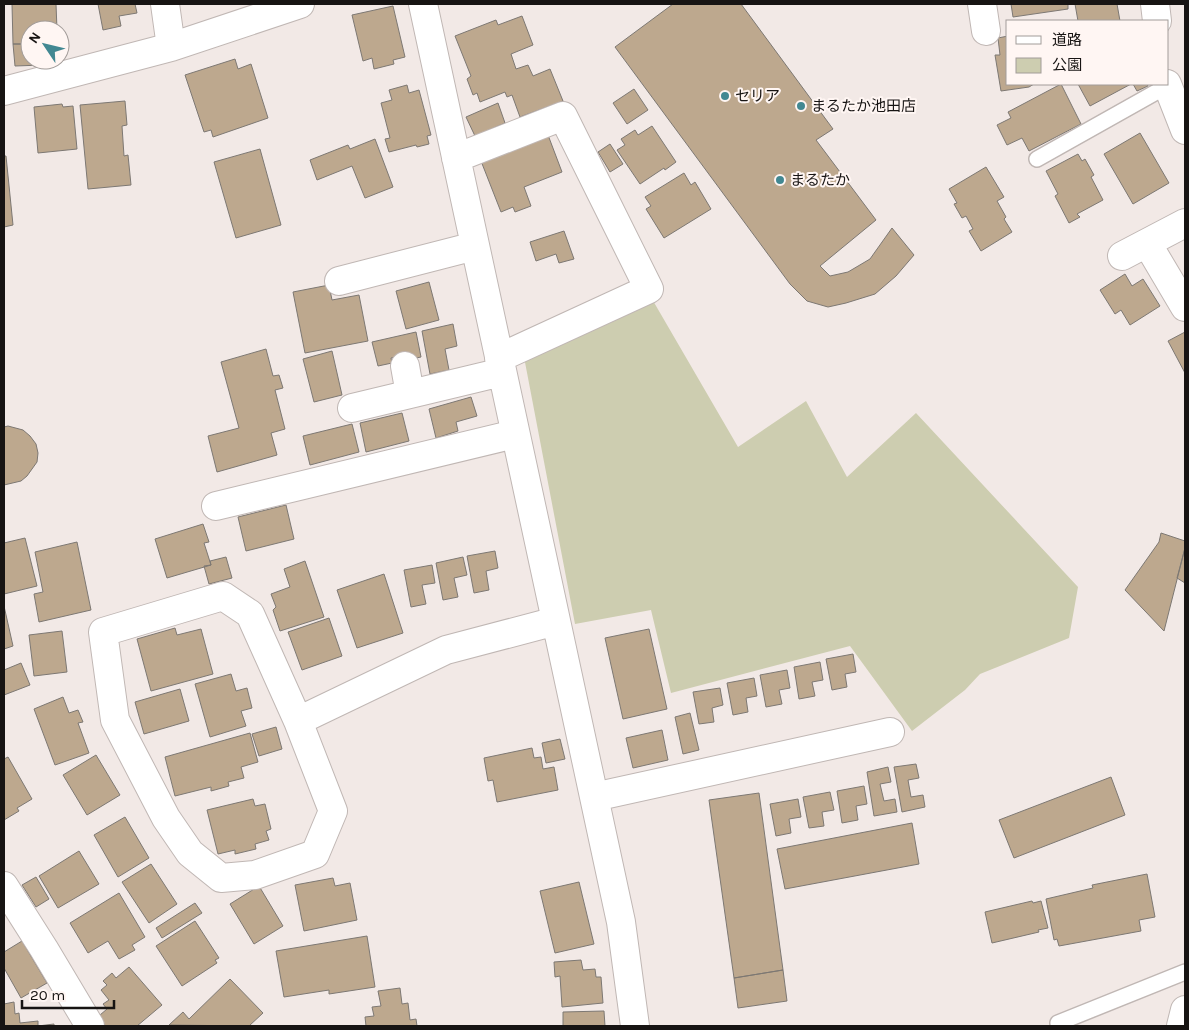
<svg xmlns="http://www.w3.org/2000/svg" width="1189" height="1030" font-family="Karla,'Noto Sans JP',sans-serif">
<rect width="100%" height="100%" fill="#f2e9e6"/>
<!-- green -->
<path fill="#cdcdb0" d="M652,299l86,148 68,-46 41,76 69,-64 162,174 -9,51 -89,36 -15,16 -53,41 -62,-85 -179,47 -20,-83 -76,14 -51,-267z"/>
<!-- building -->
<path fill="#bda88e" stroke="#7d7873" d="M12,4h44l1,26h-27v14h-17z
M98,4h37l2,9 -18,3 2,10 -18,4z
M673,4h68l92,125 -17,11 60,80 -56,46 10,10 18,-4 22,-13 22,-31 22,27 -18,21 -21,18 -29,9 -18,4 -21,-6 -17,-17 -175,-237z
M1011,4h57v5l-55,8z
M1075,4h42l3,17h-42z
M393,6l12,51 -12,3 1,4 -20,5 -2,-11 -9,3 -11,-46z
M522,16l11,29 -22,9 5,15 12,-4 5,11 17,-7 13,32 -43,16 -8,-22 -5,2 -2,-5 -25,10 -3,-9 -4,2 -6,-16 4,-3 -16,-40 41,-16 2,5z
M1008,36v48h26l-5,3 -28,4 -6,-36h5l-2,-17z
M13,44h17v16h13v5l-28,1z
M235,59l3,10 13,-5 17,54 -55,19 -2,-7 -7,2 -19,-57z
M1061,84l20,40 -52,27 -7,-13 -15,7 -10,-20 14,-7 -3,-6z
M1078,84h53l-41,22z
M1133,84h14l1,2 -11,5z
M407,85l2,8 10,-3 12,45 -4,1 2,8 -12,3 -1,-2 -27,7 -4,-13 5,-1 -9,-35 11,-3 -3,-10z
M634,89l14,21 -21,14 -14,-21z
M125,101l2,24 -5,1 2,30 4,-1 3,30 -43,4 -8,-84z
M498,103l7,20 -30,13 -9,-19z
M62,104l1,3 10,-1 4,43 -39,4 -4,-46z
M652,126l24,36 -11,8 -1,-2 -24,16 -23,-34 8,-5 -4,-6 14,-9 3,5z
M1140,133l29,50 -36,21 -29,-50z
M548,135l14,37 -38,15 7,19 -16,6 -2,-5 -12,5 -20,-51z
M375,139l18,48 -28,11 -13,-32 -35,14 -7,-20 38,-15 2,4z
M610,144l13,20 -13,8 -12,-20z
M260,149l21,76 -45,13 -22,-76z
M1078,154l4,7 3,-2 9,16 -3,2 12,23 -26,14 3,3 -11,6 -14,-27 3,-2 -12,-23z
M4,156h2l7,69 -9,2z
M986,167l18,30 -7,4 9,16 -2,2 8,13 -31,19 -12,-20 4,-2 -7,-13 -4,2 -8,-14 3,-1 -8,-14z
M684,173l7,12 4,-3 16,27 -47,29 -18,-29 5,-3 -6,-9z
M564,231l10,28 -15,4 -3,-9 -20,7 -6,-19z
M1125,274l7,12 11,-7 17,27 -30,19 -9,-15 -6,4 -15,-24z
M429,282l10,38 -33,9 -10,-38z
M329,285l3,15 27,-5 9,46 -63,12 -12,-61z
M453,324l4,22 -12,3 4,21 -19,4 -8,-43z
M416,332l5,25 -14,3 -2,-5 -14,3 1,5 -14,3 -6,-24z
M1185,332v41l-17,-32z
M266,349l7,27 6,-1 4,13 -8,2 10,39 -14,4 6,22 -60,17 -9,-36 31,-8 -18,-66z
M332,351l10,44 -28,7 -11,-43z
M471,397l6,19 -21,6 2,9 -22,7 -7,-29z
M402,413l7,28 -43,11 -6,-29z
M352,424l7,28 -49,13 -7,-29z
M8,426l15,4 7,6 6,8 2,9 -1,9 -10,14 -6,5 -17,4v-58z
M286,505l8,34 -48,12 -8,-34z
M203,524l6,18 -5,1 7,22 -44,13 -12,-39z
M1161,533l24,8v7l-21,83 -39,-41 34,-48z
M25,538l12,48 -33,8v-51z
M77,542l14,68 -52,12 -5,-28 9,-2 -8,-40z
M1185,548v35l-8,-5z
M495,551l3,17 -12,3 3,19 -15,3 -7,-37z
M226,557l6,21 -23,6 -5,-18 7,-1 -1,-4z
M463,557l4,18 -13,3 4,19 -15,3 -7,-37z
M305,561l19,56 -44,14 -7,-21 3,-3 -5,-13 19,-7 -6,-18z
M432,565l3,18 -13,2 4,19 -15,3 -7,-37z
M384,574l19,59 -46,15 -20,-58z
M4,606l9,40 -9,3z
M329,618l13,38 -40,14 -14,-38z
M175,628l2,7 24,-6 12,45 -62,17 -14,-52z
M649,629l18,80 -44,10 -18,-81z
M62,631l5,41 -33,4 -5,-41z
M853,654l3,18 -11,2 2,13 -15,3 -6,-31z
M820,662l3,18 -11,2 3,14 -16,3 -5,-32z
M21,663l9,22 -26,10v-25z
M787,670l3,18 -11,2 3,14 -16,3 -6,-32z
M231,674l5,17 11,-3 5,20 -11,3 5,15 -36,11 -15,-53z
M754,678l3,18 -11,2 2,14 -15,3 -6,-32z
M720,688l3,17 -11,3 2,14 -15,2 -6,-32z
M180,689l9,32 -45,13 -9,-32z
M63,697l6,16 9,-3 5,12 -5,1 11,30 -34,12 -21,-56z
M690,713l9,37 -16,4 -8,-37z
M276,727l6,22 -23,7 -7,-22z
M662,730l6,30 -35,8 -7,-30z
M250,733l8,29 -17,5 3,11 -16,4 1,4 -18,5v-4l-36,9 -10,-39z
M560,739l5,20 -19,4 -4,-20z
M532,748l2,10 7,-1 2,12 11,-2 4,23 -61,12 -4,-22 -5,1 -4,-23z
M96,755l24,40 -33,20 -24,-40z
M8,757l24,42 -15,9 2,3 -15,9v-61z
M916,764l3,14 -11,2 3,17 12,-2 2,12 -23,5 -8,-45z
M888,767l3,15 -11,2 4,17 11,-2 2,13 -23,4 -7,-44z
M1111,777l14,38 -111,43 -15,-38z
M864,786l3,18 -11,2 2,14 -16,3 -5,-32z
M830,792l4,18 -12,2 2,14 -15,2 -6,-31z
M759,793l24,177 -49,8 -25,-178z
M253,799l2,7 10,-2 6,25 -5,2 3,9 -14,4 1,5 -21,5v-4l-17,4 -11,-44z
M798,799l3,18 -12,2 2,14 -15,3 -6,-32z
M125,817l24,41 -31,19 -24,-42z
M912,823l7,41 -134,25 -8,-40z
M79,851l20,33 -41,24 -19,-32z
M151,864l26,40 -28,19 -27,-41z
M1147,874l8,43 -16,3 2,11 -82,15 -2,-7 -3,1 -8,-41 47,-11 -1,-3z
M36,877l13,22 -13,8 -14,-22z
M333,878l2,8 15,-3 7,37 -53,11 -9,-46z
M579,882l15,62 -39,9 -15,-62z
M259,886l24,40 -29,18 -24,-40z
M119,893l26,44 -13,8 3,5 -16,9 -11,-18 -20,12 -18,-30z
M1032,901l1,2 8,-2 7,27 -10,2 1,2 -47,11 -7,-31z
M195,903l7,10 -40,25 -6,-10z
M195,921l24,37 -4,2 2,3 -35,23 -26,-40z
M367,936l8,51 -46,7v-4l-45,7 -8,-46z
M22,941l25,42 -26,15 -17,-30v-16z
M581,960l2,10 12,-1 1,8h5l2,26 -41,4 -2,-31 -5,1 -1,-15z
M129,967l33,38 -25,21h-32l-5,-11 7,-6 -4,-5 6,-4 -8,-10 6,-5 -4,-4 9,-8 4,5z
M783,970l4,31 -49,7 -4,-30z
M230,979l33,34 -14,13 -80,-1 14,-13 6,7z
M400,988l2,16 6,-1 2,17 6,-1 1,7h-51l-1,-9 9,-1 -2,-9 9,-1 -3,-15z
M14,1002l1,12 4,-1 1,10 18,-2v5l16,-2v2h-50v-22z
M604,1011l1,15h-42v-14z"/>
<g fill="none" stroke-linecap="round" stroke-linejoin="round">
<defs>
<path id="lane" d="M1037,159l130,-73
M1058,1023l127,-51"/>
<path id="street" d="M165,4l6,43
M423,4l198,918 14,104
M982,4l4,27
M1155,4l2,17
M1167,84l18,46
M4,91l167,-44 129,-43
M456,158l107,-42 86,173 -150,69
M1147,243l38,64
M1122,256l63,-33
M339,281l136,-35
M405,366l5,28
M352,408l150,-36
M216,506l299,-72
M298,721l35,90 -18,43 -60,21 -34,3 -31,-25 -24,-35 -51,-98 -12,-88 120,-36 27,18 48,107 148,-71 110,-29
M594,797l296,-65
M4,886l40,63 46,77"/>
<path id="highway" d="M1181,1026l4,-16"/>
</defs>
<!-- lane casing -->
<use href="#lane" stroke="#c0b7b4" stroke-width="18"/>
<!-- street casing -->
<use href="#street" stroke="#c0b7b4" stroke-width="30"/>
<!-- highway casing -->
<use href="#highway" stroke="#c0b7b4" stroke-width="30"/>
<!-- lane -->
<use href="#lane" stroke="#fff" stroke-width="15"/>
<!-- street -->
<use href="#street" stroke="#fff" stroke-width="28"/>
<!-- highway -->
<use href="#highway" stroke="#fff" stroke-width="28"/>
</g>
<!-- markers -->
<g fill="#428892" stroke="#fff6f3" stroke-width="2">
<circle cx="725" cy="96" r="5"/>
<circle cx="801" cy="106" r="5"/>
<circle cx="780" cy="180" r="5"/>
</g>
<g text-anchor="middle" stroke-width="4" stroke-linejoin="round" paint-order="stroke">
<!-- poi labels -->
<g font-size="15" fill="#171413" stroke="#fff6f3" text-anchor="start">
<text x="735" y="101">セリア</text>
<text x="811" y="111">まるたか池田店</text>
<text x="790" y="185">まるたか</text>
</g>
</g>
<!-- border -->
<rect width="1189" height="1030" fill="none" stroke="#171413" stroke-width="10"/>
<!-- legend -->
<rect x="1006" y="20" width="162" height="65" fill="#fff6f3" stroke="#a29c99"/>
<rect x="1016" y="36" width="25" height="8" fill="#ffffff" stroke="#a29c99"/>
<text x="1052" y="45" font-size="15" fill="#171413">道路</text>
<rect x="1016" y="58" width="25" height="15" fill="#cdcdb0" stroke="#a29c99"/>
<text x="1052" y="70" font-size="15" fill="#171413">公園</text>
<!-- north arrow -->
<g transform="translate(45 45) rotate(305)"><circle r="24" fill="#fff6f3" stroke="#a29c99"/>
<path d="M0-4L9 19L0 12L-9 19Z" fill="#428892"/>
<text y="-8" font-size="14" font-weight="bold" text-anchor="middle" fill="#171413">N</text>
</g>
<!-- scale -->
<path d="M22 1000v8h92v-8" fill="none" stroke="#171413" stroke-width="2.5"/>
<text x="30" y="1000" font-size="15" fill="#171413" stroke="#fff6f3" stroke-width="4" paint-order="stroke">20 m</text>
</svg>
